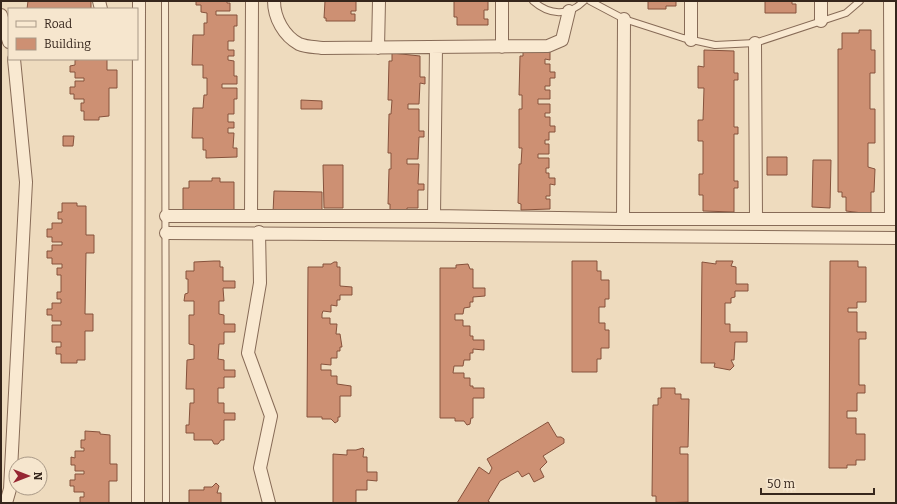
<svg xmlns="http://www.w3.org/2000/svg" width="897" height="504" font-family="Bitter,serif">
<rect width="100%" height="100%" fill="#eedbbe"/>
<!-- building -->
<path fill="#cd9073" stroke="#86523c" d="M28,1h63v8h-64z
M196,1h31v2h3v8h-14v4h21v11h-3v15h-6v9h6v6h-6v4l6,1v15h3v8h-15v4h15v11h-3v15h-6v8h6v6h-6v5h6l-1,15h4v9l-31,1v-8h-3v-12h-11l1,-30h10l1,-13h3v-17h-4v-13h-11l1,-30h11v-12h3v-10l-6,-1v-7h-5z
M325,1h31v10h-5v3h4v7h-29v-3h-2z
M454,1h37h-3v9h-4v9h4v6h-31v-8h-3z
M648,1h28v5h-10v3h-18z
M765,1h27v3h4v9h-31z
M859,30h12v20h4v23h-5v36h5v34h-7v24l7,2 -1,23h-3v22l-25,-3v-14h-4v-5h-4v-143h4v-16h17z
M523,48l27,3v9l-5,-1v5h5v8h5v6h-5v8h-5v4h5v9h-12v5h12v9h-5v4h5v9h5v6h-6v8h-4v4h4v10h-11v4h11v10h-3v5h3v5h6v7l-5,-1v12h-4v3h4v10l-29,1v-6l-3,-1 1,-39h2l1,-16h-3v-39h3v-14h-3l1,-39h3z
M704,50l30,1v22h4v7h-4v47h4v7h-4v47h4v7h-4v24l-31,-1v-16h-4v-21h4v-33h-5v-21h5l1,-32h-6v-22l6,1z
M392,53l28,3v21h5v7l-5,-1 -1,21h-11v5h11v22h5v6h-5l-1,22h-11v5h12l-1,20h6v6h-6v18h-11v2h-17v-6h-2l1,-35h2v-16h-3l1,-39h2l1,-14h-4l1,-39h3z
M84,59h23v11h10v18h-8v28l-10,1v3h-15v-9h-3v-8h3v-4h-10v-5h-4v-7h5v-6h9v-3h-9v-6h-5v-6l5,-1v-5z
M301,100l21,1v8h-21z
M63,136h11l-1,10h-10z
M767,157h20v18h-20z
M813,160h18l-1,48 -18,-1z
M323,165h20v43h-19z
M212,178h8v4h14v30h-51v-24h6v-7h23z
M274,191l48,1v21h-49z
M62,203h15v3h9v29h8v18h-8l-1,61h8v17h-8v29h-8v3h-16v-9h-5v-7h5v-5h-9v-17h9v-4h-9v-6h-5v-6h5v-6h9v-4h-4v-7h4v-17h-4v-7h5v-4h-10v-6h-5v-7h5v-6h10v-3h-10v-5h-5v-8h5v-6h10v-4h-4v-7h4z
M214,261h6v6h3v14h12v7h-12l1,13h-5v13l5,1v9h11v8h-11v12h-5l-1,15 6,1v10h11v7h-11v11h-6v15h6v10h11v7h-11v20h-3l-3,4h-4l-2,-4h-18v-7h-8v-8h3l1,-22h4v-14h-8l1,-29 7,-1v-14l-5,-1v-29h5v-14h-10l1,-7 3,-1v-14h-2v-8h8v-9z
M572,261h25v10h4v9h8v19h-4v8h-6v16h6v7h4v18h-8v11h-4v13h-25z
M716,261h17l-2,5 5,1v17h12v7h-13v6l-4,1v5h-6v21h5v8h17v10h-12l-1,18h-3l3,6 -4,4 -16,-3 1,-4h-14l1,-101 14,2z
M830,261h28v6h8v35h-9v6h-9v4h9v20h9v7h-7v46h6v8h-8v18h-10v7h9v16h9v26h-9v5h-9v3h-18z
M334,262h3v5h3v19l12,1v8h-12v5h-3v6l-6,-1v7l-8,-1 -1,3v4h8v6h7l-1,10h4l2,13h-2v4h-3v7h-6v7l-10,-1v6h10v6h6v8l14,2v10h-11v21h-2v4l-3,2 -4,-4h-9v-2h-15l1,-150h15v-3h8z
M468,264l2,5h3v19h12v8l-12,1v5h-3v5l-6,1 -1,6h-8v6h8v6h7v10h3v4h11v10l-11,-1v4h-3v7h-6l-1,6h-9l-1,7h11v5h6v8h3v2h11v10h-11v20h-2l-1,6 -3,1 -3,-4h-9v-3h-15v-150h16v-3z
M661,388h14v6h6v5h8l-1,48h-8v7h8v48l-27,1 -5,-1v-6h-4l1,-91h5v-7h3z
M548,422l9,15h4l3,2v4l-21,13 4,6 -7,7 4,8 -10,5 -5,-9 -7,4 -4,-6 -18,10 -12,20 3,2h-34l22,-36 10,7 3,-6 -5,-9z
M85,431l15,1v2l10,1v29h7v17h-8v22h-29v-6h4v-5h-10v-6h-4v-6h5v-6h9v-3h-9v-6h-4v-8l4,1v-7h9v-3h-3v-8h4z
M363,448l1,1 -1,8h4v15h10v9l-10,-1v10h-11v13h-23v-49l14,1v-5h9z
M216,483l3,3 -2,7h4v10h-32v-13h15v-3h8z"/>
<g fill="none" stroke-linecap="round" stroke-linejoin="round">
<defs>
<path id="service" d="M165,1l1,502
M533,1c16,14 35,16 51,0
M590,1l34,18 59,19 32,7 40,-2 91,-30 14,-12"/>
<path id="minor" d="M99,1l2,8
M274,1c0,17 10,35 25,43 7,3 16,3 23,4l226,-2 14,-6 7,-29
M502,1v46
M890,1l1,218
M1,15l8,27
M624,19l-1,200h273
M821,21v-20
M691,40v-39
M755,43l1,176
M436,47l-2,169 189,3
M378,48l1,-47
M166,216h268
M251,216l1,-215
M259,232l1,51 -12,70 23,63 -11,52 9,35
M166,233l730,5
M6,503l4,-14 16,-307 -12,-123
M138,503l1,-502"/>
</defs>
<!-- service casing -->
<use href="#service" stroke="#876b57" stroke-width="8"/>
<!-- minor casing -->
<use href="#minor" stroke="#876b57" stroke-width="14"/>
<!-- service -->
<use href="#service" stroke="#f9e9d1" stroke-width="6"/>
<!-- minor -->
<use href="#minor" stroke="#f9e9d1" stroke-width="12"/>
</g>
<!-- border -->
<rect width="897" height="504" fill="none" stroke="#36261c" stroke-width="4"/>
<!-- legend -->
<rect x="8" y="8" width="130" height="52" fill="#f6e6ce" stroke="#a99987"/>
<rect x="16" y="21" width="20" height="6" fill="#f9e9d1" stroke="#a99987"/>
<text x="44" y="28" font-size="12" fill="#36261c">Road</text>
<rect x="16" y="38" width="20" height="12" fill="#cd9073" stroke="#a99987"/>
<text x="44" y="48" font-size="12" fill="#36261c">Building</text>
<!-- north arrow -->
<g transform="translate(28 476) rotate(90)"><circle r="19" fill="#f6e6ce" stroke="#a99987"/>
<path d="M0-3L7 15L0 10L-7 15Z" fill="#962632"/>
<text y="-6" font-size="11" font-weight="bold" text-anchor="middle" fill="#36261c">N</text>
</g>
<!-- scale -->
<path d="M761 488v6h113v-6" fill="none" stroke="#36261c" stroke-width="2"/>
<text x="767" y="488" font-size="12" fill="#36261c" stroke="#f6e6ce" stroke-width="3" paint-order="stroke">50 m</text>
</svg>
